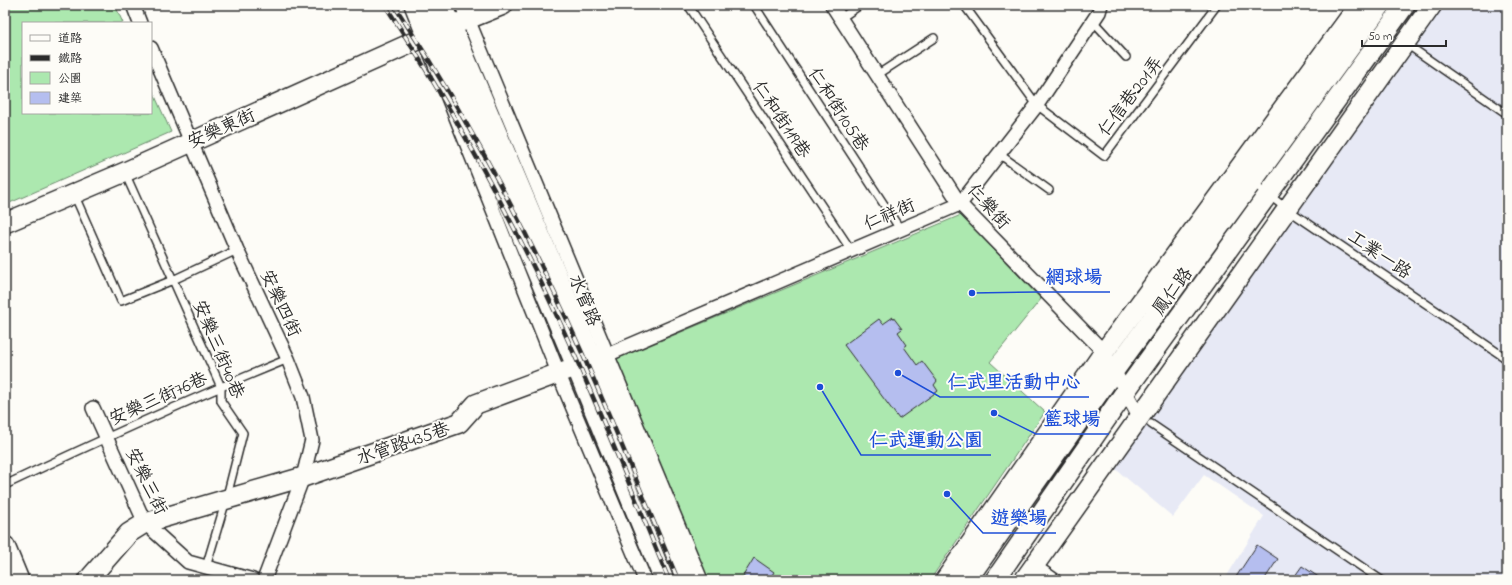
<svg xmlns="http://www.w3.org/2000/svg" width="1512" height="585" font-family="'Indie Flower','LXGW WenKai TC',sans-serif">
<rect width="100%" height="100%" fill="#fdfcf7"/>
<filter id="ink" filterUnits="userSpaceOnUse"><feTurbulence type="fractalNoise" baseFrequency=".025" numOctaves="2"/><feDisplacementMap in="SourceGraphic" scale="8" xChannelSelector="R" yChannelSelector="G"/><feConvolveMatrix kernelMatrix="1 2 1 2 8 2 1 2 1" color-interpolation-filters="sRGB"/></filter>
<g filter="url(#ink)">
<!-- built -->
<path fill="#e7e9f5" d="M1437,5h70v575h-281l-1,-1 39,-63 -60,-41 -31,42 -61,-51z"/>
<!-- green -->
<path fill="#ace8af" stroke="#6c8a6d" d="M5,5h110l8,18h-100v90h128v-26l20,45 -166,73z
M961,215l80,84 -51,63 55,50 -115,168h-228l-90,-219z"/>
<!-- building -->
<path fill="#b5beef" stroke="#2b2b2b" d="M893,317l9,12 -4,3 9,13 -3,2 13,18 5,-4 15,20 -3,4 4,6 -39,28 -55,-74 35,-26 4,5z
M1257,545l21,14 -14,21h-30z
M754,558l20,14 -5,8h-21l-5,-4z
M1302,566l21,14h-31z"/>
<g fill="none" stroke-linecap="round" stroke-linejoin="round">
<defs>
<path id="lane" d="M688,5l163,245
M754,5l146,224
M964,5l73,100 67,51 113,-151
M841,18l19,-13
M1093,21l33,36
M1405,43l102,71
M877,75l57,-37
M999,154l50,36
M125,173l96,214v14l22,32 -17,67 -20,67
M1252,182l35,27 220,150
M74,194l47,107 52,-21 64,-30
M1151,424l230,156
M5,485c93,-44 187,-87 283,-126"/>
<path id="street" d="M133,5l7,18
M411,5l151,377 83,198
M462,5l239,575
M832,5l128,199 144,148 35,64
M151,48l86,202 51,109 15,38 9,43 -9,37 -39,103
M607,355l353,-151 77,-99 62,-93 2,-7
M93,408l52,115 43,39 65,18
M1034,566l20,14"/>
<path id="secondary" d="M425,5l144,344 95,231
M443,5l243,575
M5,223l120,-51 311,-140 67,-27
M5,546l14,34
M88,580l41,-47 16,-10 158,-46 156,-54 17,-19 131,-49
M945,580l159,-228 255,-347
M967,580l147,-209 267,-366
M995,580l130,-188 280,-387
M1024,580l408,-575"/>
</defs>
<!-- lane casing -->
<use href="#lane" stroke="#2b2b2b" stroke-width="10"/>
<!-- street casing -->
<use href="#street" stroke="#2b2b2b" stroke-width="16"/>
<!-- secondary casing -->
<use href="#secondary" stroke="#2b2b2b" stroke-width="22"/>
<!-- lane -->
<use href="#lane" stroke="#fdfcf7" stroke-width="7"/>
<!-- street -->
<use href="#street" stroke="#fdfcf7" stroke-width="13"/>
<!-- secondary -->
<use href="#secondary" stroke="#fdfcf7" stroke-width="19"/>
<defs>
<path id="rail" d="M385,5c56,85 106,175 151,267 49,100 90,205 133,308
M394,5c55,84 105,173 149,264 50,102 91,207 135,311"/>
</defs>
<!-- rail casing -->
<use href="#rail" stroke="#2b2b2b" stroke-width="4.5"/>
<!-- rail -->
<use href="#rail" stroke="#fdfcf7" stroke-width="3" stroke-dasharray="9" stroke-linecap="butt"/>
</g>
</g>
<g text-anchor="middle" stroke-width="4" stroke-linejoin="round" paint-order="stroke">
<!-- street labels -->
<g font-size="18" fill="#2b2b2b" stroke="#fdfcf7">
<text transform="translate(1130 96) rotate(-53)" y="6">仁信巷201弄</text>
<text transform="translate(839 109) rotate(57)" y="6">仁和街105巷</text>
<text transform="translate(782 119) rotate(56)" y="6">仁和街119巷</text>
<text transform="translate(221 128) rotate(-24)" y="6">安樂東街</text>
<text transform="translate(989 206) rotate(48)" y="6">仁樂街</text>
<text transform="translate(889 214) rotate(-23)" y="6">仁祥街</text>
<text transform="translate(1380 254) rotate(34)" y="6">工業一路</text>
<text transform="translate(1172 291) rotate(-54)" y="6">鳳仁路</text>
<text transform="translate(585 300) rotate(67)" y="6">水管路</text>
<text transform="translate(281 303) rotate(65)" y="6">安樂四街</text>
<text transform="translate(219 349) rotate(67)" y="6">安樂三街40巷</text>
<text transform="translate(158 398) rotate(-24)" y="6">安樂三街76巷</text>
<text transform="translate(403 443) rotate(-19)" y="6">水管路435巷</text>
<text transform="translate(147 481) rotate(64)" y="6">安樂三街</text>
</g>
</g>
<!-- callouts -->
<path fill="none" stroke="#1d4ed8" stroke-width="1.5" d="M972 293L1037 292H1110M898 373L940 397H1089M994 413L1036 434H1109M820 387L861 455H991M947 494L983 533H1056"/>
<g fill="#1d4ed8" stroke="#fdfcf7" stroke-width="1.5">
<circle cx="972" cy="293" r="4"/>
<circle cx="898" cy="373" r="4"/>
<circle cx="994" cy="413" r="4"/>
<circle cx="820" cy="387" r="4"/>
<circle cx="947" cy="494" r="4"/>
</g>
<g font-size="19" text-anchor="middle" font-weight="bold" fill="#1d4ed8" stroke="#fdfcf7" stroke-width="4" stroke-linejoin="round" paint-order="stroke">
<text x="1074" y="283">網球場</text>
<text x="1014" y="388">仁武里活動中心</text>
<text x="1072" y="425">籃球場</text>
<text x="926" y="446">仁武運動公園</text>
<text x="1019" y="524">遊樂場</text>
</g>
<!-- margin -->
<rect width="1512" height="585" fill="none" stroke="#fdfcf7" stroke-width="20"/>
<rect x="10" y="10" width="1492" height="565" fill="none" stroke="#2b2b2b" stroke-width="1.5" filter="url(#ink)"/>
<!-- legend -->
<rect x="22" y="22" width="130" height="92" fill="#fdfcf7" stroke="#a9a8a5"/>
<rect x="30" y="35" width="20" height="6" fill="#fdfcf7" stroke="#a9a8a5"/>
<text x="58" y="42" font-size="12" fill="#2b2b2b">道路</text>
<rect x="30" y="55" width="20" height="6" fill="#2b2b2b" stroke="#a9a8a5"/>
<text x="58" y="62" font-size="12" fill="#2b2b2b">鐵路</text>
<rect x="30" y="72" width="20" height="12" fill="#ace8af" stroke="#a9a8a5"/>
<text x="58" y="82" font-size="12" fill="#2b2b2b">公園</text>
<rect x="30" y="92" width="20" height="12" fill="#b5beef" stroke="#a9a8a5"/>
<text x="58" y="102" font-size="12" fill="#2b2b2b">建築</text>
<!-- scale -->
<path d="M1362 40v6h84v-6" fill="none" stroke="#2b2b2b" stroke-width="2"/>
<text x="1368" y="40" font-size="12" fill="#2b2b2b" stroke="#fdfcf7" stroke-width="3" paint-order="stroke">50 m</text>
</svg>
